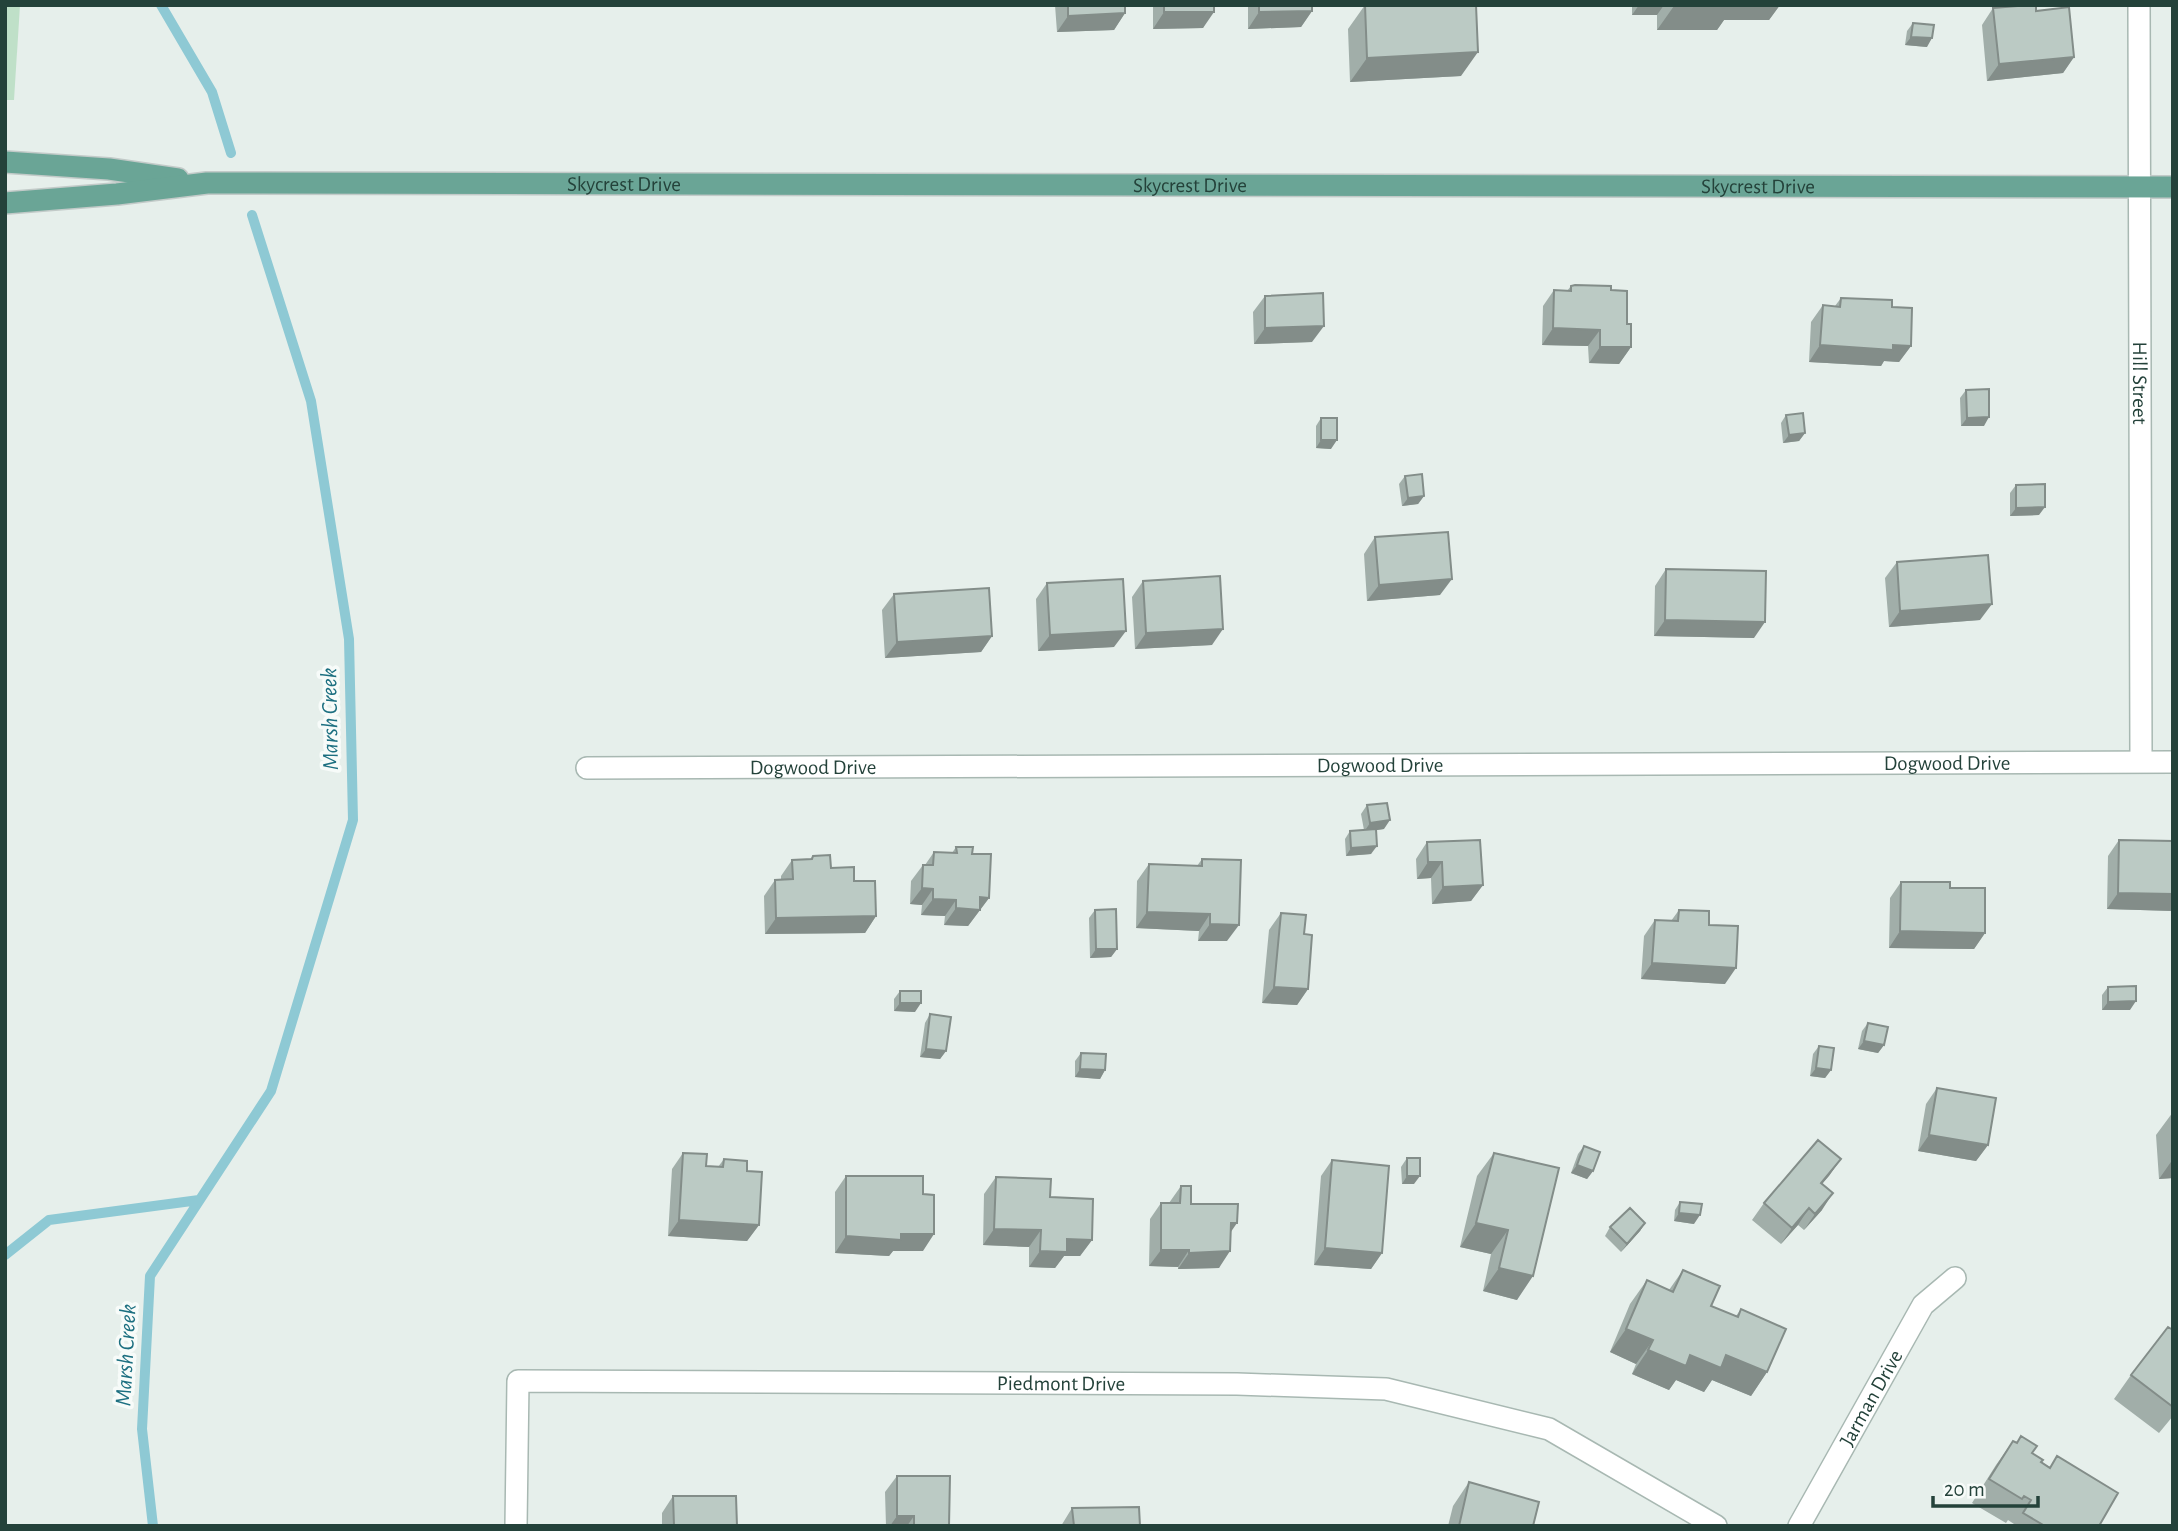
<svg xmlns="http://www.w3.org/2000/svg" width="2178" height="1531" font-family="'Alegreya Sans',sans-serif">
<rect width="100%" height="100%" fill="#e6efeb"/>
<!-- green -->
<path fill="#bfe0c8" d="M5,5h15l-6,95h-9z"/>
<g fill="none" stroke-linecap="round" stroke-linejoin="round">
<!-- stream -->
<path stroke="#8ec9d4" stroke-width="10" d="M161,5l51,87 19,61
M5,1255l44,-35 150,-20
M153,1526l-11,-97 8,-153 121,-185 82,-271 -4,-181 -38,-238 -59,-186"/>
<defs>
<g id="street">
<path id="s1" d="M2139,5l2,756"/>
<path id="s2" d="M587,768l1586,-6"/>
<path id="s3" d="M516,1526l2,-145 719,3 149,5 163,40 167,97"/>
<path id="s4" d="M1799,1526l124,-221 32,-27"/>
</g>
<g id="primary">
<path d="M5,162l104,7 69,10"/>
<path id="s5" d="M5,203l112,-9 90,-11 1966,4"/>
</g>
</defs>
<!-- street casing -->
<use href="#street" stroke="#a8b8b2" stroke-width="24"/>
<!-- primary casing -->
<use href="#primary" stroke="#c2cac8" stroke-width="24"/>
<!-- street -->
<use href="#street" stroke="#fff" stroke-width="21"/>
<!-- primary -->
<use href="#primary" stroke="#6aa596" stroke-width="21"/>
</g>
<!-- wall -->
<path fill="#a1aea9" d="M1055,5h70v8l-11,17 -57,2z
M1153,5h61l-11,23 -50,1z
M1248,5h64v6l-11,16 -53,2z
M1365,5l96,71 -111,6 -2,-53z
M1632,5h148l-11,15h-45l-7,10h-60v-15h-25z
M1993,8l43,3 38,46 -11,16 -76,8 -5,-56z
M1913,23l14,24 -22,-2 2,-14z
M1571,286l40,4 16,34 4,23 -12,17 -30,-1 -1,-17 -46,-1 1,-39 11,-16 13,1z
M1265,296l47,46 -58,2 -1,-32z
M1841,298l51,9 19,39 -12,16 -15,-1 -3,5 -72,-4 2,-40 12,-17 12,1z
M1966,390l18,36h-23l-1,-28z
M1786,415l19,18 -6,8 -16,2 -2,-20z
M1321,418l10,31 -15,-1v-22z
M1405,476l19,20 -6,8 -16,2 -3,-22z
M2016,485l23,30 -29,1v-23z
M1375,537l65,58 -73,6 -3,-47z
M1897,562l83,58 -91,7 -4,-49z
M1666,569l88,69 -100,-2 1,-50z
M1143,581l69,64 -77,4 -3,-52z
M1047,583l67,64 -76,4 -2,-52z
M894,594l98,42 -11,16 -96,6 -3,-48z
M1367,805l17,24 -8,1 -5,24 -25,2 -1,-17 5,-8 14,-1 -3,-16z
M2119,840l54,1v70l-66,-2 1,-53z
M1427,842l56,43 -12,16 -39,3 -1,-26 -14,1 -1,-20z
M956,847l16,7 17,44 -21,28 -24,-1 1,-9 -24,-1 1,-10 -12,-1 1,-23 12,-16h2l9,-13 18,1z
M813,856l18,12 23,13 22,35 -11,17 -100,1 -1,-38 11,-16 6,-1v-3l11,-16 18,-1z
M1202,859l25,82h-29l1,-10 -63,-3 1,-47 12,-17 48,2z
M1901,882l49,6 35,45 -11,16 -85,-1 1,-50z
M1095,910l22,39 -6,8 -21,1 -1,-40z
M1679,910l30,15 16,59 -84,-5 3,-43 11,-16 16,1z
M1281,913l27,76 -11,16 -35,-2 7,-73z
M2108,987l22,23h-28v-15z
M900,991l15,21 -21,-1v-12z
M930,1014l16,37 -6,8 -20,-2 5,-34z
M1868,1023l16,22 -6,8 -20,-4 4,-18z
M1819,1046l12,24 -6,8 -15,-2 3,-22z
M1081,1053l24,17 -5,9 -25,-2v-16z
M1937,1088l51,57 -12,16 -58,-10 8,-47z
M2173,1112v66l-14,1 -3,-44z
M1584,1146l9,25 -6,8 -16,-6 7,-19z
M683,1153l23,13 12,1 6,-8 23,12 12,54 -12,16 -79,-5 4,-67z
M1494,1153l65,15 -42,132 -34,-9 8,-37 -31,-7 17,-71z
M1407,1158l7,26h-12l-1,-17z
M1841,1159l-19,25v26l-18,20 -6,-5 -17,19 -29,-24 12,-17z
M1332,1160l50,93 -11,16 -57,-4 7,-89z
M846,1176l77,18v57h-30l-4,5 -54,-3v-61z
M996,1177l54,20 42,43 -12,16h-16l-9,12 -26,-1v-20l-46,-2 1,-51z
M1181,1186l10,18 39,29 -11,35 -41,1v-2l-29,-1 1,-47 11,-16h8z
M1680,1202l14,22 -20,-3 1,-11z
M1645,1223l-5,8 -19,21 -16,-16 5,-9z
M1683,1270l28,36 25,10 5,-7 26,63 -16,24 -39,-16 -8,12 -28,-12 -7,10 -37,-16 4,-10 -26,-12 20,-48 17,-24 22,10z
M2173,1330v86l-14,17 -45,-34 17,-24z
M2013,1441l19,12 9,9 9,5 7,-11 42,70h-86l1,-2 -6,-4 -2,3 -34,-20 24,-38z
M897,1476l52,50h-63l-1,-34z
M1469,1482l64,44h-85l5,-20z
M673,1496l64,30h-75v-13z
M1072,1508l68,18h-79z"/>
<!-- shaded-wall -->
<path fill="#838d89" d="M1639,5h25l-7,10h-25z
M1734,5h46l-11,15h-45l-7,10h-60l17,-24h59z
M1312,11l-11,16 -53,2 11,-17z
M1164,12h50l-11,16 -50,1z
M1125,13l-11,17 -57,2 11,-16z
M1911,37l21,1 -5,9 -22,-2z
M1478,52l-17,24 -111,6 17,-24z
M2074,57l-11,16 -76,8 12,-17z
M1324,326l-12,16 -58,2 11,-16z
M1553,328l47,2 -12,16 -46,-1z
M1820,345h73l18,1 -12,16 -15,-1 -3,5 -72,-4z
M1600,347h31l-12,17 -30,-1z
M1989,417l-5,9h-23l6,-8z
M1805,433l-6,8 -16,2 6,-8z
M1321,440h16l-6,9 -15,-1z
M1424,496l-6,8 -16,2 6,-8z
M2045,507l-6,8 -29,1 6,-8z
M1452,579l-12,16 -73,6 12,-16z
M1992,604l-12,16 -91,7 11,-16z
M1665,620l100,2 -11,16 -100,-2z
M1223,629l-11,16 -77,4 11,-16z
M1126,631l-12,16 -76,4 12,-16z
M992,636l-11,16 -96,6 12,-16z
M1390,820l-6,9 -20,3 6,-9z
M1377,846l-6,8 -25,2 5,-8z
M1428,862h14l-11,16 -14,1z
M1483,885l-12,16 -39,3 11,-17z
M922,888l11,1 -11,16 -12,-1z
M2118,893l55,1v17l-66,-2z
M980,897l9,1 -21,28 -24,-1 12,-17z
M933,899l23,1 -11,16 -24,-1z
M1147,912l63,2 -11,17 -63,-3z
M876,916l-11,17 -100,1 11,-16z
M1210,924l29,1 -12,16h-29z
M1900,931l85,2 -11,16 -85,-1z
M1096,949h21l-6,8 -21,1z
M1652,963l84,5 -11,16 -84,-5z
M1274,987l34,2 -11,16 -35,-2z
M2136,1001l-6,9h-28l6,-8z
M900,1003h21l-6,9 -21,-1z
M1864,1041l20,4 -6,8 -20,-4z
M926,1049l20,2 -6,8 -20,-2z
M1816,1068l15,2 -6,8 -15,-2z
M1080,1069l25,1 -5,9 -25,-2z
M1929,1135l59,10 -12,16 -58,-10z
M1841,1159l-12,17 -20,23 12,-16z
M2173,1159v19l-14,1z
M1577,1165l16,6 -6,8 -16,-6z
M1407,1176h13l-6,8h-12z
M1833,1193l-11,17 -18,20 11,-16z
M1809,1208l-11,17 -17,19 11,-16z
M1679,1213l21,2 -6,9 -20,-3z
M679,1220l80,5 -12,16 -79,-5z
M1231,1223h6l-11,16z
M1476,1223l32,7 -17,24 -31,-7z
M1645,1223l-5,8 -19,21 6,-8z
M994,1229l47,1 -12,17 -46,-2z
M901,1234h33l-11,17h-30l-4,5 -54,-3 11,-17z
M1067,1239l25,1 -12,16h-16l-9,12 -26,-1 11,-16z
M1325,1248l57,5 -11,16 -57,-4z
M1161,1250h28l-11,17 -29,-1z
M1230,1251l-11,17 -41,1 11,-16z
M1499,1268l34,8 -16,24 -34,-9z
M1626,1329l27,11 -17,24 -26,-12z
M1648,1350l42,5h36l41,17 -16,24 -39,-16 -8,12 -28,-12 -7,10 -37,-16z
M897,1516h17l-7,10h-17z"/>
<!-- building -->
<path fill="#bbcac4" stroke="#838d89" stroke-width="2" d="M1068,5h57v8l-57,3z
M1164,5h50v7h-50z
M1259,5h53v6l-53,1z
M1365,5h111l2,47 -111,6z
M1674,5h59v1h-59z
M2030,5h6v6l33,-4 5,50 -75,7 -6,-56z
M1913,23l21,2 -2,13 -21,-1z
M1575,285l36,1v4l16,1v33h4v23h-31v-17l-47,-2 1,-38 17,1v-5z
M1323,293l1,33 -59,2v-32z
M1841,298l51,2v7l20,1 -1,38 -18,-1v5l-73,-5 3,-40 17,2z
M1989,389v28l-22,1 -1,-28z
M1803,413l2,20 -16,2 -3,-20z
M1321,418h16v22h-16z
M1422,474l2,22 -16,2 -3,-22z
M2045,484v23l-29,1v-23z
M1448,532l4,47 -73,6 -4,-48z
M1988,555l4,49 -92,7 -3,-49z
M1666,569l100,2 -1,51 -100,-2z
M1220,576l3,53 -77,4 -3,-52z
M1123,579l3,52 -76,4 -3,-52z
M989,588l3,48 -95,6 -3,-48z
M1387,803l3,17 -20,3 -3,-18z
M1376,829l1,17 -26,2 -1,-17z
M1480,840l3,45 -40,2 -1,-25h-14l-1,-20z
M2119,840l54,1v53l-55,-1z
M956,847h17l-1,7h19l-2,44 -9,-1v13l-24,-2v-8l-23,-1v-10l-11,-1 1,-23h10l1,-13 23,1z
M830,855l1,13 23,-1v14h21l1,35 -100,2 -1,-38 18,-1 -1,-19 20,-1 1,-3z
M1202,859l39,1 -2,65 -29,-1v-10l-63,-2 2,-48 53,2z
M1901,882h49v6h35v45l-85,-2z
M1116,909l1,40h-21l-1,-39z
M1679,910l30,1v14l29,1 -2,42 -84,-5 3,-43 23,1z
M1281,913l25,2 -2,19 8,1 -4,54 -34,-2z
M2136,986v15l-28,1v-15z
M900,991h21v12h-21z
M930,1014l21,3 -5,34 -20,-2z
M1868,1023l20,4 -4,18 -20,-4z
M1819,1046l15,2 -3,22 -15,-2z
M1081,1053l25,1 -1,16 -25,-1z
M1937,1088l59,10 -8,47 -59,-10z
M1818,1140l23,19 -20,24 12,10 -18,21 -6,-6 -17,20 -28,-25z
M1584,1146l16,6 -7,19 -16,-6z
M683,1153l24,1 -1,12 17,1 1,-8 23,2v10l15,1 -3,53 -80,-5z
M1494,1153l65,15 -26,108 -34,-8 9,-38 -32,-7z
M1407,1158h13v18h-13z
M1332,1160l57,6 -7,87 -57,-5z
M846,1176h77v18l11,1v39h-33v6l-55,-4z
M996,1177l55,2 -1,18 43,2 -1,41 -25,-1v13l-27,-1 1,-21 -47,-1z
M1181,1186h10v18h47l-1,19h-6l-1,28 -41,2v-3h-28v-47h19z
M1680,1202l22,2 -2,11 -21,-2z
M1630,1208l15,15 -18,21 -17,-17z
M1683,1270l37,16 -9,20 27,11 3,-8 45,20 -19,43 -41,-17 -5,13 -31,-13 -4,11 -38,-16 5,-10 -27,-11 21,-49 26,12z
M2168,1327l5,3v77l-42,-32z
M2021,1436l16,10 -5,7 11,7 -2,2 9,6 7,-12 61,37 -19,33h-54l-22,-13 8,-13 -7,-4 -2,3 -33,-20 24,-38 4,2z
M897,1476h53l-1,50h-35v-10h-17z
M1469,1482l70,20 -6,24h-74z
M673,1496h63l1,30h-63z
M1139,1507l1,19h-66l-2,-18z"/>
<g text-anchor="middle" stroke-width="7" stroke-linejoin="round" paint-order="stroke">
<!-- street labels -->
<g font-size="21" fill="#24423a" stroke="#f7fbf9">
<text dy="7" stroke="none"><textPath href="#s5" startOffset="620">Skycrest Drive</textPath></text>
<text dy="7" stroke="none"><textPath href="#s5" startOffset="1186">Skycrest Drive</textPath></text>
<text dy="7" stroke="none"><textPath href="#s5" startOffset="1754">Skycrest Drive</textPath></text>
<text dy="7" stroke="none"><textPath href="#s1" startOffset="378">Hill Street</textPath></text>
<text dy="7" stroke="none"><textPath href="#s2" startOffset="1360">Dogwood Drive</textPath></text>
<text dy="7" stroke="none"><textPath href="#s2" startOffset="793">Dogwood Drive</textPath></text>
<text dy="7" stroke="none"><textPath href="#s2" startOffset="226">Dogwood Drive</textPath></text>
<text dy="7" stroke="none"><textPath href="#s3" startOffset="688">Piedmont Drive</textPath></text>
<text dy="7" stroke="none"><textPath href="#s4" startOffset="147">Jarman Drive</textPath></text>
</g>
<!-- water labels -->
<g font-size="23" font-style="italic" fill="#1c6f80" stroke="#f7fbf9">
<text transform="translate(329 719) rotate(-91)" y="8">Marsh Creek</text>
<text transform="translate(125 1355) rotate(-87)" y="8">Marsh Creek</text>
</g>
</g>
<!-- border -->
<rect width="2178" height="1531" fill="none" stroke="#24423a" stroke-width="14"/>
<!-- scale -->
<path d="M1933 1496v10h105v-10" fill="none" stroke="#24423a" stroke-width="3.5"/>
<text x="1944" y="1496" font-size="21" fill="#24423a" stroke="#f7fbf9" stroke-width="5" paint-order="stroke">20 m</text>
</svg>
